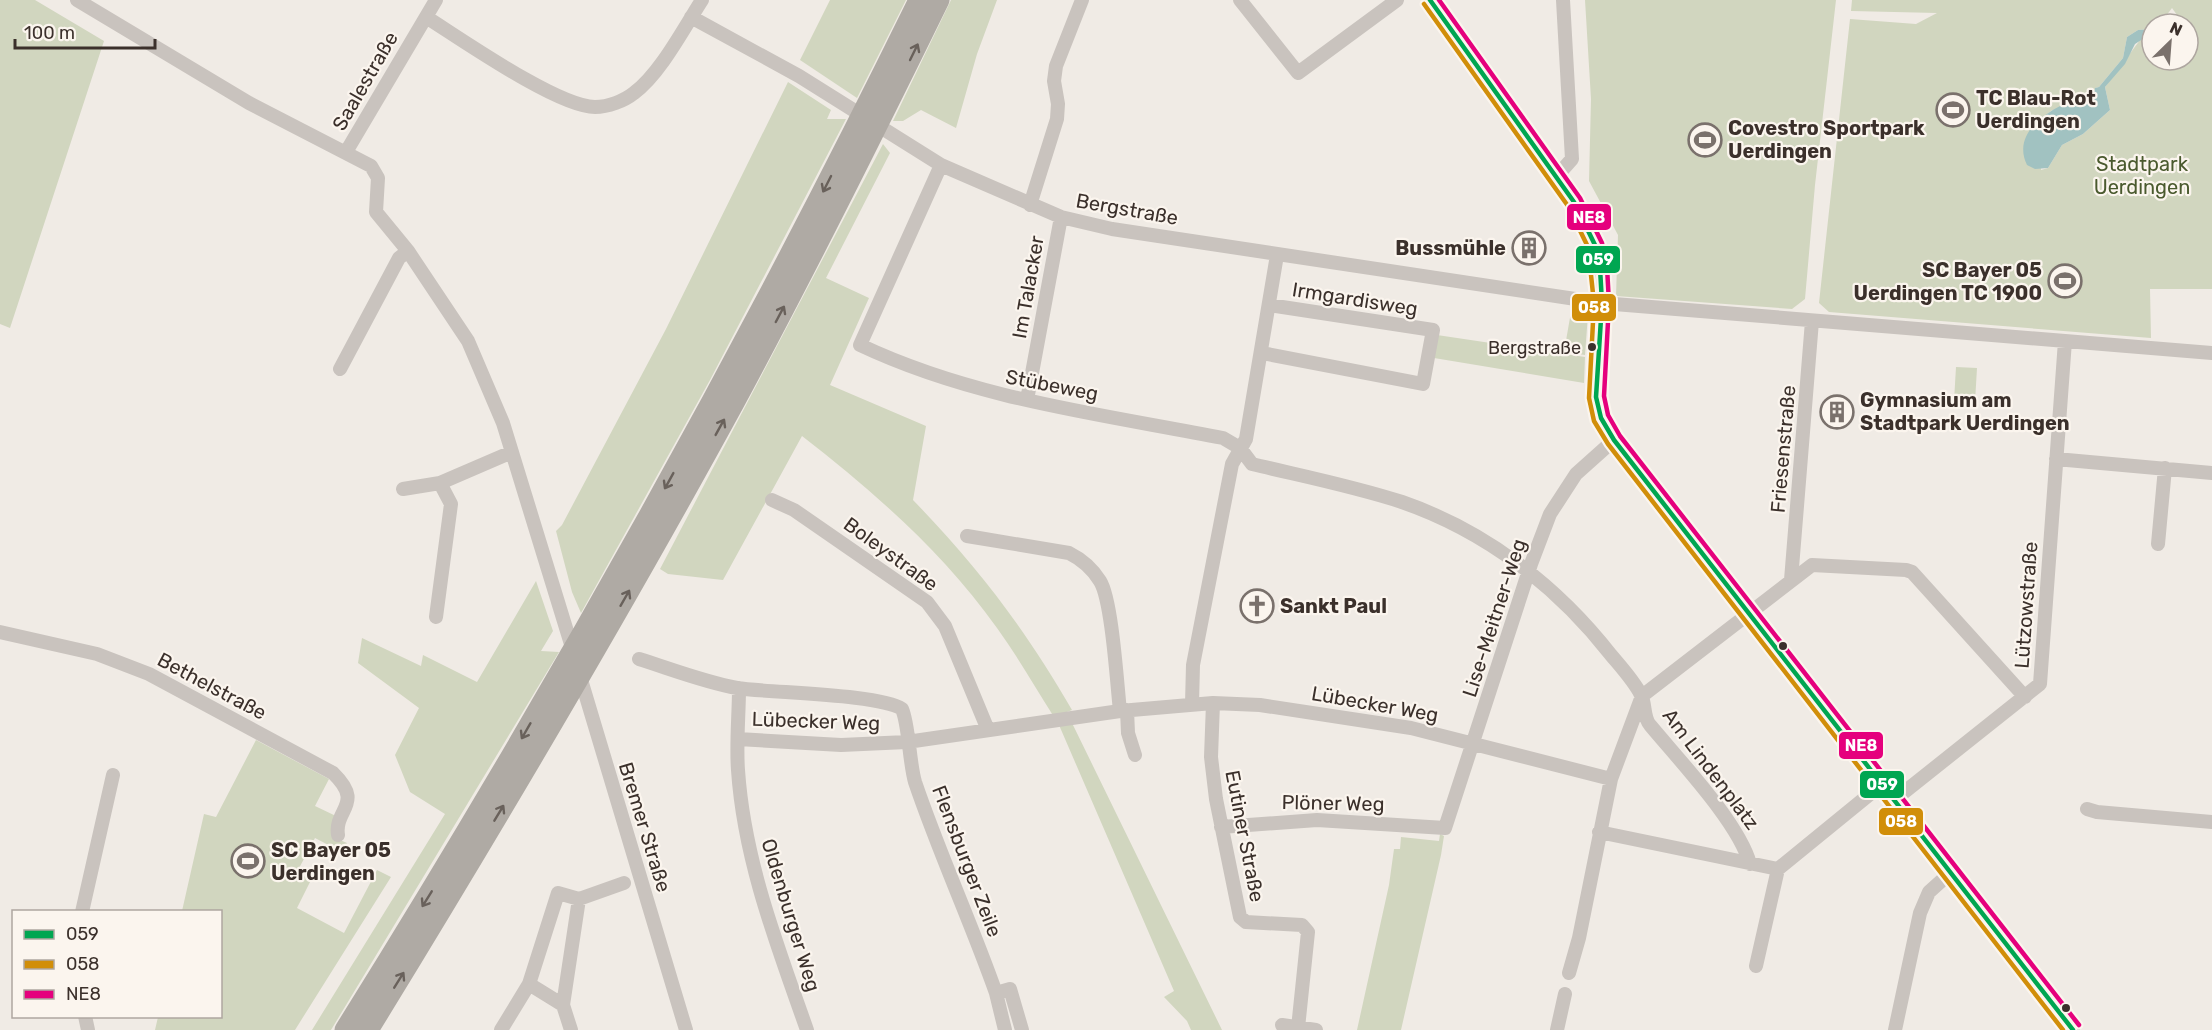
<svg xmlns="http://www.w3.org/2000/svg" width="2212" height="1030" font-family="Rubik,sans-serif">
<rect width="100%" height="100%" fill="#f0ebe5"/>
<!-- green -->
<path fill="#d1d6bf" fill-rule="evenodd" d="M0,0h35l69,41 -94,287 -10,-4z
M830,0h76l-49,98 -57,-38z
M951,0h46l-20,54 -21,74 -35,-18 -18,11h-10z
M1585,0h251l-21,185 -10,114 -13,10 -176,-13 2,-61 -29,-54 2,-82z
M1852,0h360v289h-62l1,49 -322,-26 -10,-9 31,-284 66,5 21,-11 -86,-2zM2172,8l5,7 -3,3 -6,-1 -3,7h23v36h-36v-27l-9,3 -38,51 5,23 -27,24 -21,11 -14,23 -7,2 2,-52 8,-7 43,-19 1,-4 4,-1 24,-29 4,-21 11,-7 14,-1v-5h8z
M788,82l43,28 -4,9h19l-136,261 -129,233 -9,-21 -16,-61 6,-6 104,-196z
M883,144l7,9 -64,125 43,20 -39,87 96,41 -13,74c66,68 112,129 159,210l-18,7c-19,-30 -36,-60 -57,-89 -53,-75 -123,-136 -195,-192l-79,144 -55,-6 -8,-5z
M1571,312l17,2 -3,41 -21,-3z
M1437,335l148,22 -1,26 -150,-25z
M1956,367l21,1 -2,34 -21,-1z
M536,581l17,50 -12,20 18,1 -228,378h-19l133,-216 -35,-22 -15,-37 24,-47 -61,-45 4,-25 59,28 2,-11 54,27z
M1072,723l150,307h-31l-4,-9 -23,-24 10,-6 -115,-266z
M256,740l73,39 -14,27 23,11 2,23 7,3 -5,9 -27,-14 -18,34 14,8 -14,28 47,25 33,-63 14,7 -96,153h-140l3,-13 62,-1v-104l-38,-1 22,-97 12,3z
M1440,834l4,2 -3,19 -40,175h-44l32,-145 5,-36h6l1,-12 38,4z"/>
<!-- water -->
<path fill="#a1c2c1" d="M2152,29v4l-17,11 -10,20 -20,23 5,23 -27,24 -21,11 -14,23 -13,1 -8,-4c-19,-39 38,-64 67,-73l1,-4 4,-1 24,-29 4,-21 11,-7z"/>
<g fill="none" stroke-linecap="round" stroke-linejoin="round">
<!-- minor -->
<path stroke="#c9c3be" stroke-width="14" d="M77,0l172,103 122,63 7,12 -2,34 32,39 60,90 35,82 71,231
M1240,0l58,73 99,-73
M1430,0l144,202 21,43 5,23 2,35 -6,94 5,21 13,22 335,434 124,156
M426,17c35,22 132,90 169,90 13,0 29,-6 39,-14 26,-19 50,-65 68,-93
M691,17l108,59 142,89 120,52 51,12 490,74 610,50
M346,152l90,-152
M941,165l-81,180c114,54 240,69 363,93l17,10 12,16c50,12 101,22 150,38 84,29 155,84 209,153 10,12 23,26 30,40 5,9 2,22 9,30 29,35 89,98 100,139
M1556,177l16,-18 -9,-159
M1030,205l27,-86 1,-15 -4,-23 2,-15 26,-66
M1262,353l161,31 10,-54 -164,-25
M340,369l59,-111 9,-7
M1027,400l34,-183
M2056,459l156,14
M403,489l37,-6 72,-31
M772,500l22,10 133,92 18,24 43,104
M967,536l102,17c14,7 23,15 31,28 12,19 17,103 20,130
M2158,544l7,-76
M1791,580l21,-259
M436,617l15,-113 -11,-21
M0,632l97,22 52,20 184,99c32,31 1,36 5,62
M639,659c32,10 65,23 98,29 33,5 143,6 165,21 7,16 7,52 13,73 24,71 56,140 81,211l14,-4 12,41
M579,673l107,357
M739,688c0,27 -3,55 -1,82 6,90 39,175 69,260
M1213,703l-2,54 5,42 24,118 6,5 56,3 6,7 -10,96
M1192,704l1,-39 39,-201 14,-25 31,-184
M1127,710l1,23 7,22
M738,739l103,6 66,-3 213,-31 93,-8 47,2 151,23 200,51
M1893,801l147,-117 25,-343
M2087,809l10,3 115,10
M1221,827l96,-7 128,8 86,-264 19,-50 26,-40 38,-34
M1599,832l179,37 103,-84
M82,912l31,-137
M1756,966l22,-97
M1569,973l10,-35 32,-159 31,-83 170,-131 94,5 6,2 113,125
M996,993l9,37
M563,1005l-34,-21 29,-91 21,6 45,-16
M85,1016l3,14
M1282,1025l34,5
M501,1030l28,-46
M571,1030l-8,-25 16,-106
M1557,1030l8,-36
M1895,1030l25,-117 9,-21 20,-18"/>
<!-- highway -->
<path stroke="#afaaa4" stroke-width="21" d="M345,1030c209,-334 401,-677 574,-1030
M368,1030c127,-207 251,-416 367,-629 71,-132 138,-266 204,-401"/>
<defs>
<path id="bus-1" d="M1430,0l144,202 21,43 5,23 2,35 -6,94 5,21 13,22 459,590"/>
<path id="bus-2" d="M1424,4l144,202 20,41 6,56 -5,95 5,23 14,23 455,586"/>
<path id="bus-3" d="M1439,0l141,198 22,45 5,24 2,36 -5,93 4,19 12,21 459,589"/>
</defs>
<!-- bus-1 casing -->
<use href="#bus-1" stroke="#fbf5ee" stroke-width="9"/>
<!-- bus-2 casing -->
<use href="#bus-2" stroke="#fbf5ee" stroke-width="9"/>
<!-- bus-3 casing -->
<use href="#bus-3" stroke="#fbf5ee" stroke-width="9"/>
<!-- bus-1 -->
<use href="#bus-1" stroke="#00a651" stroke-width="4.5"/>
<!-- bus-2 -->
<use href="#bus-2" stroke="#d18e09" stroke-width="4.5"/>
<!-- bus-3 -->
<use href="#bus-3" stroke="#e5007d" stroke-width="4.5"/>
</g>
<!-- one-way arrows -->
<defs><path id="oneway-shaft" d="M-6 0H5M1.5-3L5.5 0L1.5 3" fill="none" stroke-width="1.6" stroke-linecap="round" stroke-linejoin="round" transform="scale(1.5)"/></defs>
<g stroke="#69615b">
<use href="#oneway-shaft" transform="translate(914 52) rotate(-64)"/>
<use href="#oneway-shaft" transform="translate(827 184) rotate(117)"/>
<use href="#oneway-shaft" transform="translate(780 314) rotate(-62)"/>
<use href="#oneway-shaft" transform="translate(720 427) rotate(-61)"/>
<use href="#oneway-shaft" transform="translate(669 481) rotate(119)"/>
<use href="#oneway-shaft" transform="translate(625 598) rotate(-60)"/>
<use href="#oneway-shaft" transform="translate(526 731) rotate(120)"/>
<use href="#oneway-shaft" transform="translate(499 813) rotate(-59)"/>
<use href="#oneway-shaft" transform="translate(427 899) rotate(122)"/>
<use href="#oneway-shaft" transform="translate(399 980) rotate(-58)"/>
</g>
<!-- icons -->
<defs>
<symbol id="stadium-ring" viewBox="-11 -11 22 22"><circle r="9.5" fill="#fbf5ee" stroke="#7a716c" stroke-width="1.5"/><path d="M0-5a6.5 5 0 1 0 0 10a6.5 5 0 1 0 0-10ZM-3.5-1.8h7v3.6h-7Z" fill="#7a716c"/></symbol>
<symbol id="building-ring" viewBox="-11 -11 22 22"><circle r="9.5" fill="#fbf5ee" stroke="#7a716c" stroke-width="1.5"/><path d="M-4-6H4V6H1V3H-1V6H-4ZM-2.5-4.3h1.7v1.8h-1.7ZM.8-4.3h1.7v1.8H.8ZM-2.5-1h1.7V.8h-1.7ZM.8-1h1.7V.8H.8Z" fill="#7a716c"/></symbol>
<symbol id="church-ring" viewBox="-11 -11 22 22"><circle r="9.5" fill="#fbf5ee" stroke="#7a716c" stroke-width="1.5"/><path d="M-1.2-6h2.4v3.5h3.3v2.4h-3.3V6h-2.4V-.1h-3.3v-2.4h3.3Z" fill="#7a716c"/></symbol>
</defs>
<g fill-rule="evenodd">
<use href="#stadium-ring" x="1934" y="91" width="38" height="38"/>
<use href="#stadium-ring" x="1686" y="121" width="38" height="38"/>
<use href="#building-ring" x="1510" y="229" width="38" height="38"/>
<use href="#stadium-ring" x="2046" y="262" width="38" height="38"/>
<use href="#building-ring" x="1818" y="393" width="38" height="38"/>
<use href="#church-ring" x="1238" y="587" width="38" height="38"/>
<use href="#stadium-ring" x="229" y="842" width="38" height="38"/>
</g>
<!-- markers -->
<g fill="#3b302b" stroke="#fbf5ee" stroke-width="2">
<circle cx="1592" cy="347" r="5"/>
<circle cx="1783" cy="646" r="5"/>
<circle cx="2066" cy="1008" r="5"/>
</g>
<g text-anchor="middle" stroke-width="4.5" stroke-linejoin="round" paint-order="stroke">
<!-- bus labels -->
<g font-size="18" fill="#3b302b" stroke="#fbf5ee" text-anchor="end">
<text x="1581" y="354">Bergstraße</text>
</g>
<!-- street labels -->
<g font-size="20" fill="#3b302b" stroke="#fbf5ee">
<text transform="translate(365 81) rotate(-60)" y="7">Saalestraße</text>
<text transform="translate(1127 209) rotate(10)" y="7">Bergstraße</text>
<text transform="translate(1028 287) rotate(-80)" y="7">Im Talacker</text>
<text transform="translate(1355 299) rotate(9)" y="7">Irmgardisweg</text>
<text transform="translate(1052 385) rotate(11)" y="7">Stübeweg</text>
<text transform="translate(1783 449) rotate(-85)" y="7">Friesenstraße</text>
<text transform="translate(891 554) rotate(36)" y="7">Boleystraße</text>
<text transform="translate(2026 605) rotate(-86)" y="7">Lützowstraße</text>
<text transform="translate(1494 618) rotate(-72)" y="7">Lise-Meitner-Weg</text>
<text transform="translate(212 686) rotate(28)" y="7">Bethelstraße</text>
<text transform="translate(1375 704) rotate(10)" y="7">Lübecker Weg</text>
<text transform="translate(816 721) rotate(2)" y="7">Lübecker Weg</text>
<text transform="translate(1711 769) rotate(53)" y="7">Am Lindenplatz</text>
<text transform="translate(1333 803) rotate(1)" y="7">Plöner Weg</text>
<text transform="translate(645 827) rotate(73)" y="7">Bremer Straße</text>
<text transform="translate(1245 836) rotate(79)" y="7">Eutiner Straße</text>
<text transform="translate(967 861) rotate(69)" y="7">Flensburger Zeile</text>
<text transform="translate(791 915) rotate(73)" y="7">Oldenburger Weg</text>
</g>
<!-- poi labels -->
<g font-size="20" font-weight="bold" fill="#3b302b" stroke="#fbf5ee" text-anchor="start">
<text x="1976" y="105">TC Blau-Rot<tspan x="1976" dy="23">Uerdingen</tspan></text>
<text x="1728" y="135">Covestro Sportpark<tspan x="1728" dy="23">Uerdingen</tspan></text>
<text x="1506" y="255" text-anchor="end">Bussmühle</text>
<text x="2042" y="277" text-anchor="end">SC Bayer 05<tspan x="2042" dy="23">Uerdingen TC 1900</tspan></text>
<text x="1860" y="407">Gymnasium am<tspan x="1860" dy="23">Stadtpark Uerdingen</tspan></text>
<text x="1280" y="613">Sankt Paul</text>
<text x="271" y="857">SC Bayer 05<tspan x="271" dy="23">Uerdingen</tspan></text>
</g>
<!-- park labels -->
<g font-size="20" fill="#4a5a2e" stroke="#fbf5ee">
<text x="2142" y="171">Stadtpark<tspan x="2142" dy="23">Uerdingen</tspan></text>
</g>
</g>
<g stroke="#fbf5ee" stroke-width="2">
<rect x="1566" y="203" width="46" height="28" rx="6" fill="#e5007d"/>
<rect x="1575" y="245" width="46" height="29" rx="6" fill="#00a651"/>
<rect x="1571" y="293" width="46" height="29" rx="6" fill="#d18e09"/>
<rect x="1838" y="731" width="46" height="29" rx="6" fill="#e5007d"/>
<rect x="1859" y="770" width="46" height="29" rx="6" fill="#00a651"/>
<rect x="1878" y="807" width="46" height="29" rx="6" fill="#d18e09"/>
</g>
<g font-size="16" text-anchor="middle" font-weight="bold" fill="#fff">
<text x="1589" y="223">NE8</text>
<text x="1598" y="265">059</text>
<text x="1594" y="313">058</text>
<text x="1861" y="751">NE8</text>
<text x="1882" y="790">059</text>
<text x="1901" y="827">058</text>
</g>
<!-- legend -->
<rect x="12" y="910" width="210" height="108" fill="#fbf5ee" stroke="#aea6a0" stroke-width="1.5"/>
<rect x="24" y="930" width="30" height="9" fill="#00a651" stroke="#aea6a0" stroke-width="1.5"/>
<text x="66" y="940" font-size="18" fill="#3b302b">059</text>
<rect x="24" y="960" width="30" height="9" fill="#d18e09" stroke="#aea6a0" stroke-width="1.5"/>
<text x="66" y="970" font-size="18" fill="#3b302b">058</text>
<rect x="24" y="990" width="30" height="9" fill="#e5007d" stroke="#aea6a0" stroke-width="1.5"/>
<text x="66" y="1000" font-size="18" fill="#3b302b">NE8</text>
<!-- north arrow -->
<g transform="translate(2170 42) rotate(25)"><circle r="28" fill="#fbf5ee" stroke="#aea6a0" stroke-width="1.5"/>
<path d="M0-4.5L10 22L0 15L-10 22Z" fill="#7a716c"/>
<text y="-9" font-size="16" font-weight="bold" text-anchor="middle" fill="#3b302b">N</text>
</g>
<!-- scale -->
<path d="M15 39v9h140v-9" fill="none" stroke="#3b302b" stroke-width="3"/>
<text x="24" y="39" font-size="18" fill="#3b302b" stroke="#fbf5ee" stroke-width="4.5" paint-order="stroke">100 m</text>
</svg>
